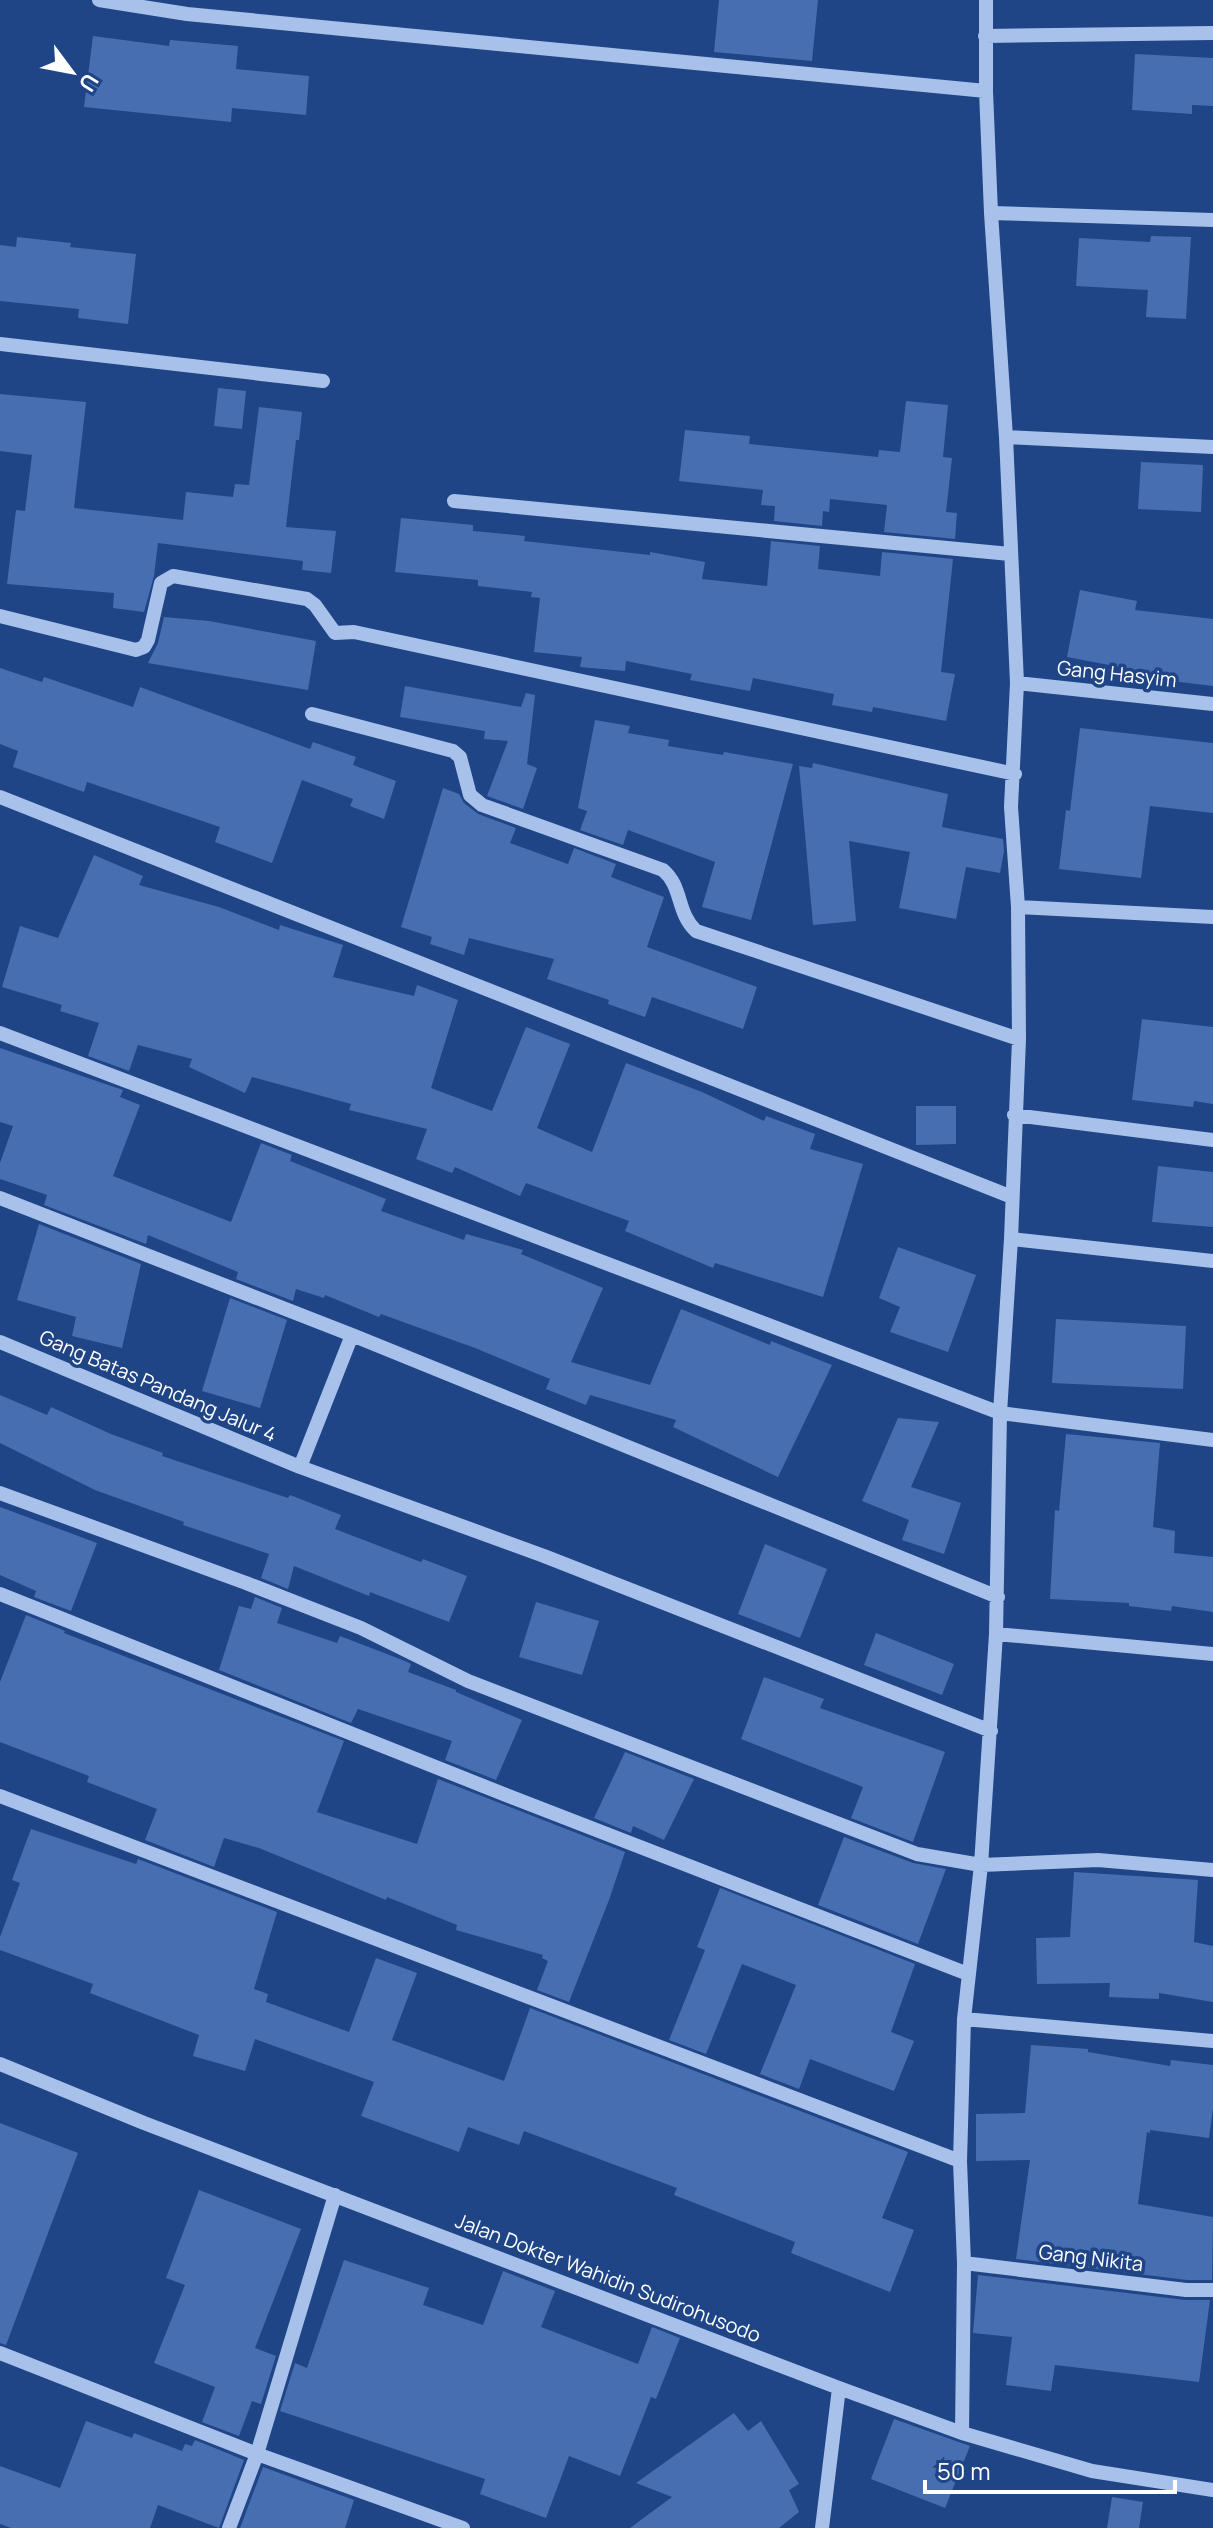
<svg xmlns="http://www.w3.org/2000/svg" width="1213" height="2528" font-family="Manrope,sans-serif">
<rect width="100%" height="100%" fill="#1f4587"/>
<!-- building -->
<path fill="#476eb0" d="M719,0h99l-6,61 -98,-9z
M93,36l76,10 1,-6 68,6 -2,23 73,7 -3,39 -74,-7 -1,14 -147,-15z
M1135,54l78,4v48l-21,-1v9l-60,-4z
M1151,236l40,1 -5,82 -40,-2 2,-27 -72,-4 3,-48 71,4z
M17,237l54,6 -1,4 66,7 -8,70 -50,-6 1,-9 -79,-8v-56l16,2z
M218,388l28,3 -4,38 -28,-3z
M0,394l86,8 -12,106 109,12 3,-28 47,5 2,-13 14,1 10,-78 43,5 -3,28h-3l-10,87 50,4 -5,42 -29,-3 1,-9 -145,-18 -4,33 -10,36 -31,-4 1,-15 -107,-9 9,-74 9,1 7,-56 -32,-4z
M906,401l42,4 -5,52 9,1 -6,54 11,1 -2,26 -71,-7 3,-27 -57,-6 -1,13 -6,-1 -1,15 -48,-5 1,-15 -14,-1 2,-15 -84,-9 6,-51 65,6 -1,8 129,13 1,-7 21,2z
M1141,462l62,3 -2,47 -63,-3z
M401,518l72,7v6l52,5 -1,5 126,14v-3l55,10 -3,17 65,7 4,-45 49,5 -2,23 62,7 2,-24 71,7 -12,113 14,2 -9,47 -73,-14 -1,5 -40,-7 2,-11 -81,-16 -3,13 -60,-11 2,-6 -66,-13 -1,10 -45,-4 2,-10 -48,-5 6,-54 -9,-1 1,-5 -54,-6v-6l-83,-8z
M1080,590l57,11 -2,9 78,9v67l-67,-8v-6l-79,-15z
M164,617l45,4 107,20 -8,49 -160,-27 10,-20z
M0,668l42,14 2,-5 89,30 7,-20 170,62 3,-7 43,15 -3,8 43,16 -12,38 -34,-13 3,-7 -51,-19 -30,83 -57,-21 5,-15 -133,-45 -3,10 -71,-25 5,-16 -18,-7z
M405,686l116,21 5,-14 9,2 -8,69 10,4 -14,41 -36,-13 21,-55 -24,-2 1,-8 -85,-14z
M595,720l35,6 -2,7 41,7 -1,6 55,9 1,-3 69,12 -42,156 -49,-13 13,-45 -87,-32 -5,15 -43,-15 7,-19 -9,-3z
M1080,728l133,15v70l-63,-7 -9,72 -82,-9 7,-59 4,1z
M813,763l135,31 -6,33 61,12 1,12 -4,22 -34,-6 -10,52 -57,-11 11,-56 -61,-11 7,80 -43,4 -14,-159 13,2z
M443,788l16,6 5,9 14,11 38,14 -6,15 58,21 6,-16 42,16 -5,13 53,20 -17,50 110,40 -14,42 -91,-32 -7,20 -37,-13 1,-4 -62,-21 7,-20 -85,-21 -5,17 -34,-11 2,-7 -31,-10z
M94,855l49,21 -4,9 80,22 60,23 1,-5 63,20 -10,32 81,19 3,-11 41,15 -27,88 61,23 34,-84 44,17 -33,84 55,24 34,-89 76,29 62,29 2,-5 49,18 -5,15 53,15 -40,133 -108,-34 -2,5 -88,-37 4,-10 -103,-38 -6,13 -65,-29 -3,6 -36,-14 11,-30 -78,-19 2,-6 -99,-27 -7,16 -56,-26 3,-8 -54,-14 -9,26 -41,-15 11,-33 -39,-12 2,-6 -60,-18 18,-61 38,12z
M1142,1019l71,8v77l-19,-3 -1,6 -61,-7z
M0,1048l123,42 -3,7 20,8 -27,71 118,46 30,-79 31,12 -2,6 96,38 -5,12 83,29 2,-6 57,16 -2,4 82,34 -32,74 79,23 31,-76 89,36 1,-4 61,24 -54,112 -105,-50 3,-7 -86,-25 -4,10 -40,-16 4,-10 -75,-31 -94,-34 -2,3 -54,-22 -1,3 -28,-9 -3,12 -57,-22 2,-7 -90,-37 -2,9 -102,-39 3,-10 -47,-16v-16l13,-37 -13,-4z
M916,1106h40v38l-40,1z
M1158,1166l55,6v55l-61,-5z
M39,1224l102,40 -19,84 -50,-12 4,-19 -59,-17z
M898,1247l78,28 -28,77 -58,-20 10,-25 -21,-9z
M230,1298l57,22 -27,88 -58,-17z
M1056,1319l130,7 -3,63 -131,-6z
M0,1395l47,20 4,-8 60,27 52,19 -1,3 126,42 2,-3 51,20 -6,14 86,33 2,-3 44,17 -18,46 -79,-30 -1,4 -75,-30 -6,23 -27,-11 8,-24 -86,-29 1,-3 -89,-32 -95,-47z
M898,1418l41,4 -28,65 50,16 -17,51 -42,-14 7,-20 -47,-19z
M1066,1434l94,9 -7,84 22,4 -1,22 39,4v55l-41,-6 -1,5 -42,-5v-3l-79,-4 5,-89 4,1z
M0,1507l97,36 -26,68 -37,-14 2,-6 -36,-16z
M765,1544l62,25 -27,69 -62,-24z
M255,1597l27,11 -5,15 60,20 3,-7 65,25 6,3 -3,8 48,18v2l66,28 -26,60 -51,-20 7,-19 -94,-32 -7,14 -132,-53 20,-64 12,3z
M536,1602l63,19 -17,54 -63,-18z
M26,1615l39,16 -1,2 280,108 -27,71 100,32 21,-65 187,73 -16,48 -40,102 -32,-12 11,-29 -6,-3 1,-3 -87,-25 1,-5 -70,-28 -1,3 -127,-52 -35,-10 -10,29 -69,-27 12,-31 -70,-27 2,-6 -89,-34v-60z
M876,1633l78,31 -12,31 -78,-30z
M764,1677l60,22 -4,9 125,44 -32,90 -62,-24 12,-31 -122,-48z
M625,1752l69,27 -30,61 -31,-14 -2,7 -37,-15z
M31,1829l105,35 2,-5 139,53 -23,77 14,5 -2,8 83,30 27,-74 41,15 -25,67 112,41 26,-73 378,144 -26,66 32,12 -24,62 -99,-39 4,-11 -121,-47 3,-7 -153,-57 -5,14 -51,-18 -9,25 -98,-36 13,-34 -119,-43 -10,32 -52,-15 6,-21 -109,-42 3,-9 -93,-34v-13l20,-54 -8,-3z
M844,1837l69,26 33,6 -28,75 -100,-39z
M1074,1872l124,8 -4,62 19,4v56l-54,-9v6l-50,-2 1,-14 -73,1 -1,-46 34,-1z
M720,1888l195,76 -24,68 23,9 -20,50 -84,-32 -11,30 -39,-15 36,-89 -54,-21 -36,90 -37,-14 36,-90 -8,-3z
M1031,2045l57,4v3l82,14 1,-6 42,5v43l-4,30 -59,-8v3l-3,-1 -9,72 75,13 -1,63h-25l-171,-21 14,-99 -54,1v-47l49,-1z
M0,2123l78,30 -72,192 -6,-2z
M199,2190l102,39 -46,119 21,8 -15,48 -9,-3 -13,35 -37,-14 13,-35 -61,-24 31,-78 -19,-7z
M344,2260l85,28 -6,17 60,20 20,-54 52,20 -14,36 97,37 14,-37 28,11 -24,61 -5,-2 -31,79 -51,-20 -23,62 -66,-24 5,-15 -205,-68 15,-48 12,5z
M978,2275l207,25h25l-11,82 -144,-17 -4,26 -45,-6 6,-48 -39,-4z
M734,2413l14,18 13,-10 38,63 -10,6 10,22 -20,16h-149l42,-31 -36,-14z
M894,2419l76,27 -25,62 -74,-29z
M86,2421l46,17 2,-5 48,18 3,-7 7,2 3,-6 49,20 -25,68 -61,-23 -8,23h-139l-11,-4v-58l60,22z
M263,2467l91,33 -9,28h-105z
M1112,2497l31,5 -4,26h-32z"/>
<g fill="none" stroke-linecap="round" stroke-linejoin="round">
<!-- minor -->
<path stroke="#a8c1eb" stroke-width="14" d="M99,0l88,14 799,77
M985,36l228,-3
M991,213l222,7
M0,344l323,37
M1006,437l207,10
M454,501l556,53
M0,616l136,34 8,-3 4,-7 13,-57 12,-7 134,23 8,6 20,28 19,-1 661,142
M1017,683l196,21
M312,714l141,37 7,6 10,38 12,10 181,65c20,17 13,42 33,61l323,108
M0,797l1012,400
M1018,907l195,10
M0,1033l1000,380 213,27
M1014,1115l199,25
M0,1198l352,137 -52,132
M1011,1239l202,22
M352,1335l646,262
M0,1342l300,125 244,89 447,175
M0,1493l246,90 115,45 107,53 449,173 64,11 117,-5 115,10
M0,1594l506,201 462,179
M996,1634l217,20
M0,1796l960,365
M964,2019l249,22
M0,2064l144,59 695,265 123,45 130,38 121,19
M964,2263l222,27h27
M0,2353l257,101 206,74
M962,2433l2,-170 -4,-102 4,-142 17,-154 15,-231 4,-221 11,-174 8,-200 -1,-132 -7,-100 6,-124 -11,-246 -15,-224 -5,-122v-91
M229,2528l28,-74 78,-259
M822,2528l17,-140"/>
</g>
<g text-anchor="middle" stroke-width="7" stroke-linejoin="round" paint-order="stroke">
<!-- street labels -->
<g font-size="20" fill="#fff" stroke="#1f4587">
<text transform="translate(1117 674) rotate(6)" y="7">Gang Hasyim</text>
<text transform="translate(158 1386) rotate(23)" y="7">Gang Batas Pandang Jalur 4</text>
<text transform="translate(1091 2258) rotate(7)" y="7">Gang Nikita</text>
<text transform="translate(608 2278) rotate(21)" y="7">Jalan Dokter Wahidin Sudirohusodo</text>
</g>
</g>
<!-- north arrow -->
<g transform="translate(72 72) rotate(122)" stroke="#1f4587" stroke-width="6" paint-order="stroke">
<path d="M0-6L14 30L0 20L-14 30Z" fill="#ffffff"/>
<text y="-12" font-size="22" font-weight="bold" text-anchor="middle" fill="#ffffff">U</text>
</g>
<!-- scale -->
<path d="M925 2480v12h250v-12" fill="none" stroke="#ffffff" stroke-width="4"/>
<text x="937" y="2480" font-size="24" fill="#ffffff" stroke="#1f4587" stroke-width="6" paint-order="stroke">50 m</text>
</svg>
